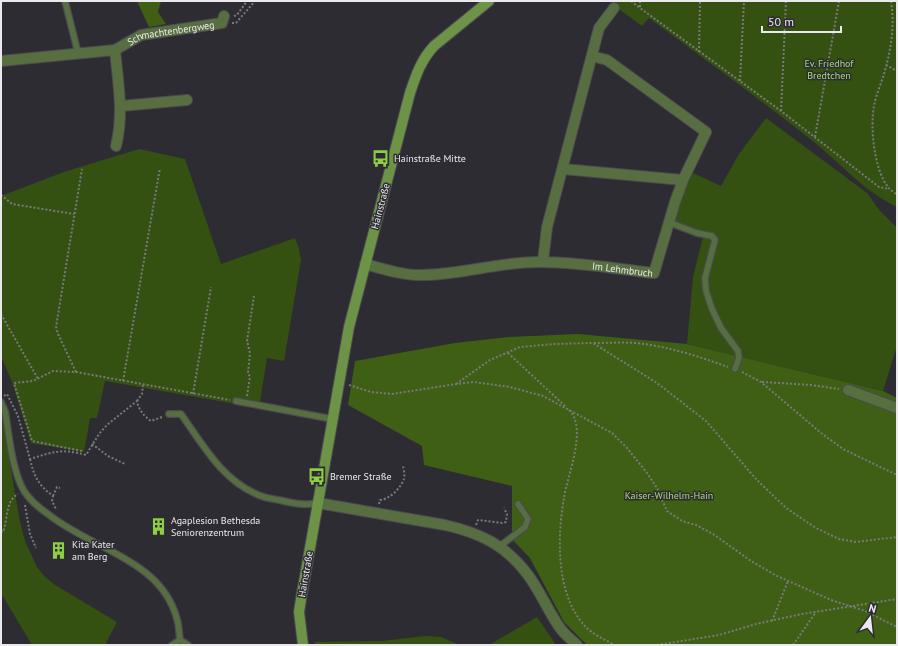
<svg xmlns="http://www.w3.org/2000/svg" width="898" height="646" font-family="'PT Sans',sans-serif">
<rect width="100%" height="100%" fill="#2e2c33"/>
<!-- green -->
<path fill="#345112" d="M608,1h289v206c-32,-15 -56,-43 -83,-65 -54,-43 -110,-83 -165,-124l-7,8z
M766,118l101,75 13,18 17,17v118l-14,45 -196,-47 6,-67 10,-40 -32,-11 20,-54 30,14 18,-32z
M139,149l46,10 36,105 74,-26 4,11 2,11 -17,101 -17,-3 -8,50 -154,-27 -8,37h-7l-6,34 -53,-9 -19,-61 -11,-26v-160l63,-24z
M1,413l19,109 5,19 12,26 7,9 11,9 62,37 -11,21 3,2h-77l-31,-52z
M537,617l19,28h-67z
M425,636l16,1 19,8h-145v-3l67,-1z"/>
<!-- forest -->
<path fill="#3e5f14" d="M137,1h24l-3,11 8,12 -17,3z
M578,334l109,10 196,47 14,7v247h-310l-23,-23 -34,-64 -18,-19v-53l-88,-21 -2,-19 -74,-41 7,-44 100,-18 54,-6z"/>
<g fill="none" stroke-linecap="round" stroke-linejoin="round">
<defs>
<path id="lane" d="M65,1l13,52
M668,222l29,11 15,3 3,4 -10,38 1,13 6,18 9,19 17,23 1,7 -4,11
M236,401l96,18
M1,402l4,9c4,23 7,60 19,80 6,9 15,17 24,23 43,35 113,45 129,105 2,6 2,14 3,21l8,5
M169,414h12c22,31 42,68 80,82 5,2 12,3 18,4 13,3 26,6 39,3
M500,546l25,-19 3,-8 -10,-15
M172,645l8,-5"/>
<g id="street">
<path d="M115,50c3,33 9,64 1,96"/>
<path id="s1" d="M1,61l114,-11 26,-15 81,-12 2,-7"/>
<path d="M121,106l66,-6"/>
<path d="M563,169l120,11"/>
<path d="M543,261l4,-34 52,-199 15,-20"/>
<path id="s2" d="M365,264c18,5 37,11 56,11 41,0 80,-14 121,-13 37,0 75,7 112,11l21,-71 8,-22 23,-48 -99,-72 -15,-4"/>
<path d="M848,390l49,18"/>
<path d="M318,503l127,22c35,8 61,20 83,50 12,16 20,36 32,53 4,6 12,12 17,17"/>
</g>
<path id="secondary" d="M303,645l-4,-33 2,-13 48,-272 61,-234c6,-18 11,-33 24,-47l55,-45"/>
</defs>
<!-- lane casing -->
<use href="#lane" stroke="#4c4a51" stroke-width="8"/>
<!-- street casing -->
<use href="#street" stroke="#4c4a51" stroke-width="12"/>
<!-- secondary casing -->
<use href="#secondary" stroke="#4c4a51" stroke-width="12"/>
<!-- path -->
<path stroke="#7b797f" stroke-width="2" stroke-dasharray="2 2" stroke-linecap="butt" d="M631,1l9,7
M640,1v7l141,103 98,76 10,2
M891,1c4,25 0,49 -7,73 -3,10 -8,21 -10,32 -4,22 0,63 14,81 2,3 6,5 9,8
M234,16l3,-1 10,-14
M232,23h4l19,-22
M699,52l1,-51
M886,65l11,6
M740,81l4,-80
M781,111l5,-110
M815,137l24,-136
M1,195l11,9 62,10
M1,314l37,65
M594,343c13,0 27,-1 41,0 32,3 63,13 93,24
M508,353l57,53
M76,372l-18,-38 -2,-7 26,-158
M742,372l19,10 60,51 22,16 54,26
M123,381l37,-213
M762,382l49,3 28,4
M456,384l34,-24 30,-13 34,-3 39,-1 64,40 49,38 50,58 30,29 30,20 23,11 17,3 41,-5
M349,385l22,7 21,2 64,-10 18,-2 36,5 33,9 69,37 15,15 20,25 10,15 10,23 15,10 14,4 17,9 38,27 24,14 56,25 34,11 32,16
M193,394l18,-107
M4,396l3,-2 11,22 12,43c23,-7 31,-11 56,-4l13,-21 8,-9 30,-24c2,9 6,14 14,20l11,-4
M247,396l3,-19 -2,-4 2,-20 -3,-12 7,-45
M137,401l5,-7 1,-9
M569,410c19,18 -2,66 -5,88 -7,39 -8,96 20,127 7,9 21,14 30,20
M92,444l16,12 17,8
M82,451l-50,-10 -18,-58 19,-2 20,-10 23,1 154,28
M30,459c4,17 8,26 23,37l-1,5 4,8
M53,496l4,-9 3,1
M379,504l1,-4c10,-1 20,-11 24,-21 1,-3 0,-9 -1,-13
M25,505l5,29 6,14
M476,525l2,-5 24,3 4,-1 1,-8 -3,-6
M1,531l2,1c5,-12 2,-31 15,-38
M772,621l16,-40
M657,645l62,-10 37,-11 46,-10 95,-15
M793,645l23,-33"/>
<!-- lane -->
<use href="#lane" stroke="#576f40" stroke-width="5.5"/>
<!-- street -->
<use href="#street" stroke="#576f40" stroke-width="10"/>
<!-- secondary -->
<use href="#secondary" stroke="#6d9446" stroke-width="10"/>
</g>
<!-- icons -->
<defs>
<symbol id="bus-bare" viewBox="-9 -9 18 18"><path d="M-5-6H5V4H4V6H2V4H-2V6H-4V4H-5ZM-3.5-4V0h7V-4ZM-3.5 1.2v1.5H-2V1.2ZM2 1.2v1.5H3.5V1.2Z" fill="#8ece43" stroke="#2e2c33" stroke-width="2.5" paint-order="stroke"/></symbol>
<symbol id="building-bare" viewBox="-9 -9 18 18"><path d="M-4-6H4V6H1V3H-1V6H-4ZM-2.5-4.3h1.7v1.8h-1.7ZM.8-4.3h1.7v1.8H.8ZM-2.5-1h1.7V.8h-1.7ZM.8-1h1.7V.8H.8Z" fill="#8ece43" stroke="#2e2c33" stroke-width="2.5" paint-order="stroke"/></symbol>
</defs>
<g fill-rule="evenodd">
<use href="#bus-bare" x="368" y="146" width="25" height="25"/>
<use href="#bus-bare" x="304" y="464" width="25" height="25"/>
<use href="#building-bare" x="146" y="514" width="25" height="25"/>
<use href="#building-bare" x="46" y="538" width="25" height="25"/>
</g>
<g text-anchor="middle" stroke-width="3" stroke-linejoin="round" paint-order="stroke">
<!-- street labels -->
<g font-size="10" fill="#ebe9ee" stroke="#2e2c33">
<text dy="4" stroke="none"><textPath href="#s1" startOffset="174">Schmachtenbergweg</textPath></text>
<text transform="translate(380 206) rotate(-75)" y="4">Hainstraße</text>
<text dy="4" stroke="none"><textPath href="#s2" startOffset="260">Im Lehmbruch</textPath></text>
<text transform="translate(305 574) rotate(-80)" y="4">Hainstraße</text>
</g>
<!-- park labels -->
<g font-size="10" fill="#a9dc79" stroke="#2e2c33">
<text x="829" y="67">Ev. Friedhof<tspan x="829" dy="12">Bredtchen</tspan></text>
<text x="669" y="499">Kaiser-Wilhelm-Hain</text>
</g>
<!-- poi labels -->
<g font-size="10" fill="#ebe9ee" stroke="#2e2c33" text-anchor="start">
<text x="394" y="162">Hainstraße Mitte</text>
<text x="330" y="480">Bremer Straße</text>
<text x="171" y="524">Agaplesion Bethesda<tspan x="171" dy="12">Seniorenzentrum</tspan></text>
<text x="72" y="548">Kita Kater<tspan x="72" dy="12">am Berg</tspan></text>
</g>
</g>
<!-- border -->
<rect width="898" height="646" fill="none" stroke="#ebe9ee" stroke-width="4"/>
<!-- north arrow -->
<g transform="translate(870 618) rotate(15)" stroke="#2e2c33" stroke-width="3" paint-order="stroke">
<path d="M0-3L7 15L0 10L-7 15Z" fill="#ebe9ee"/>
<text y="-6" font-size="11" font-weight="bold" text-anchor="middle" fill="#ebe9ee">N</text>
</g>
<!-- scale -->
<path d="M762 26v6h79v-6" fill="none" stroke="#ebe9ee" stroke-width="2"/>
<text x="768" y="26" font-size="12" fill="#ebe9ee" stroke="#2e2c33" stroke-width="3" paint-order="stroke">50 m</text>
</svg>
